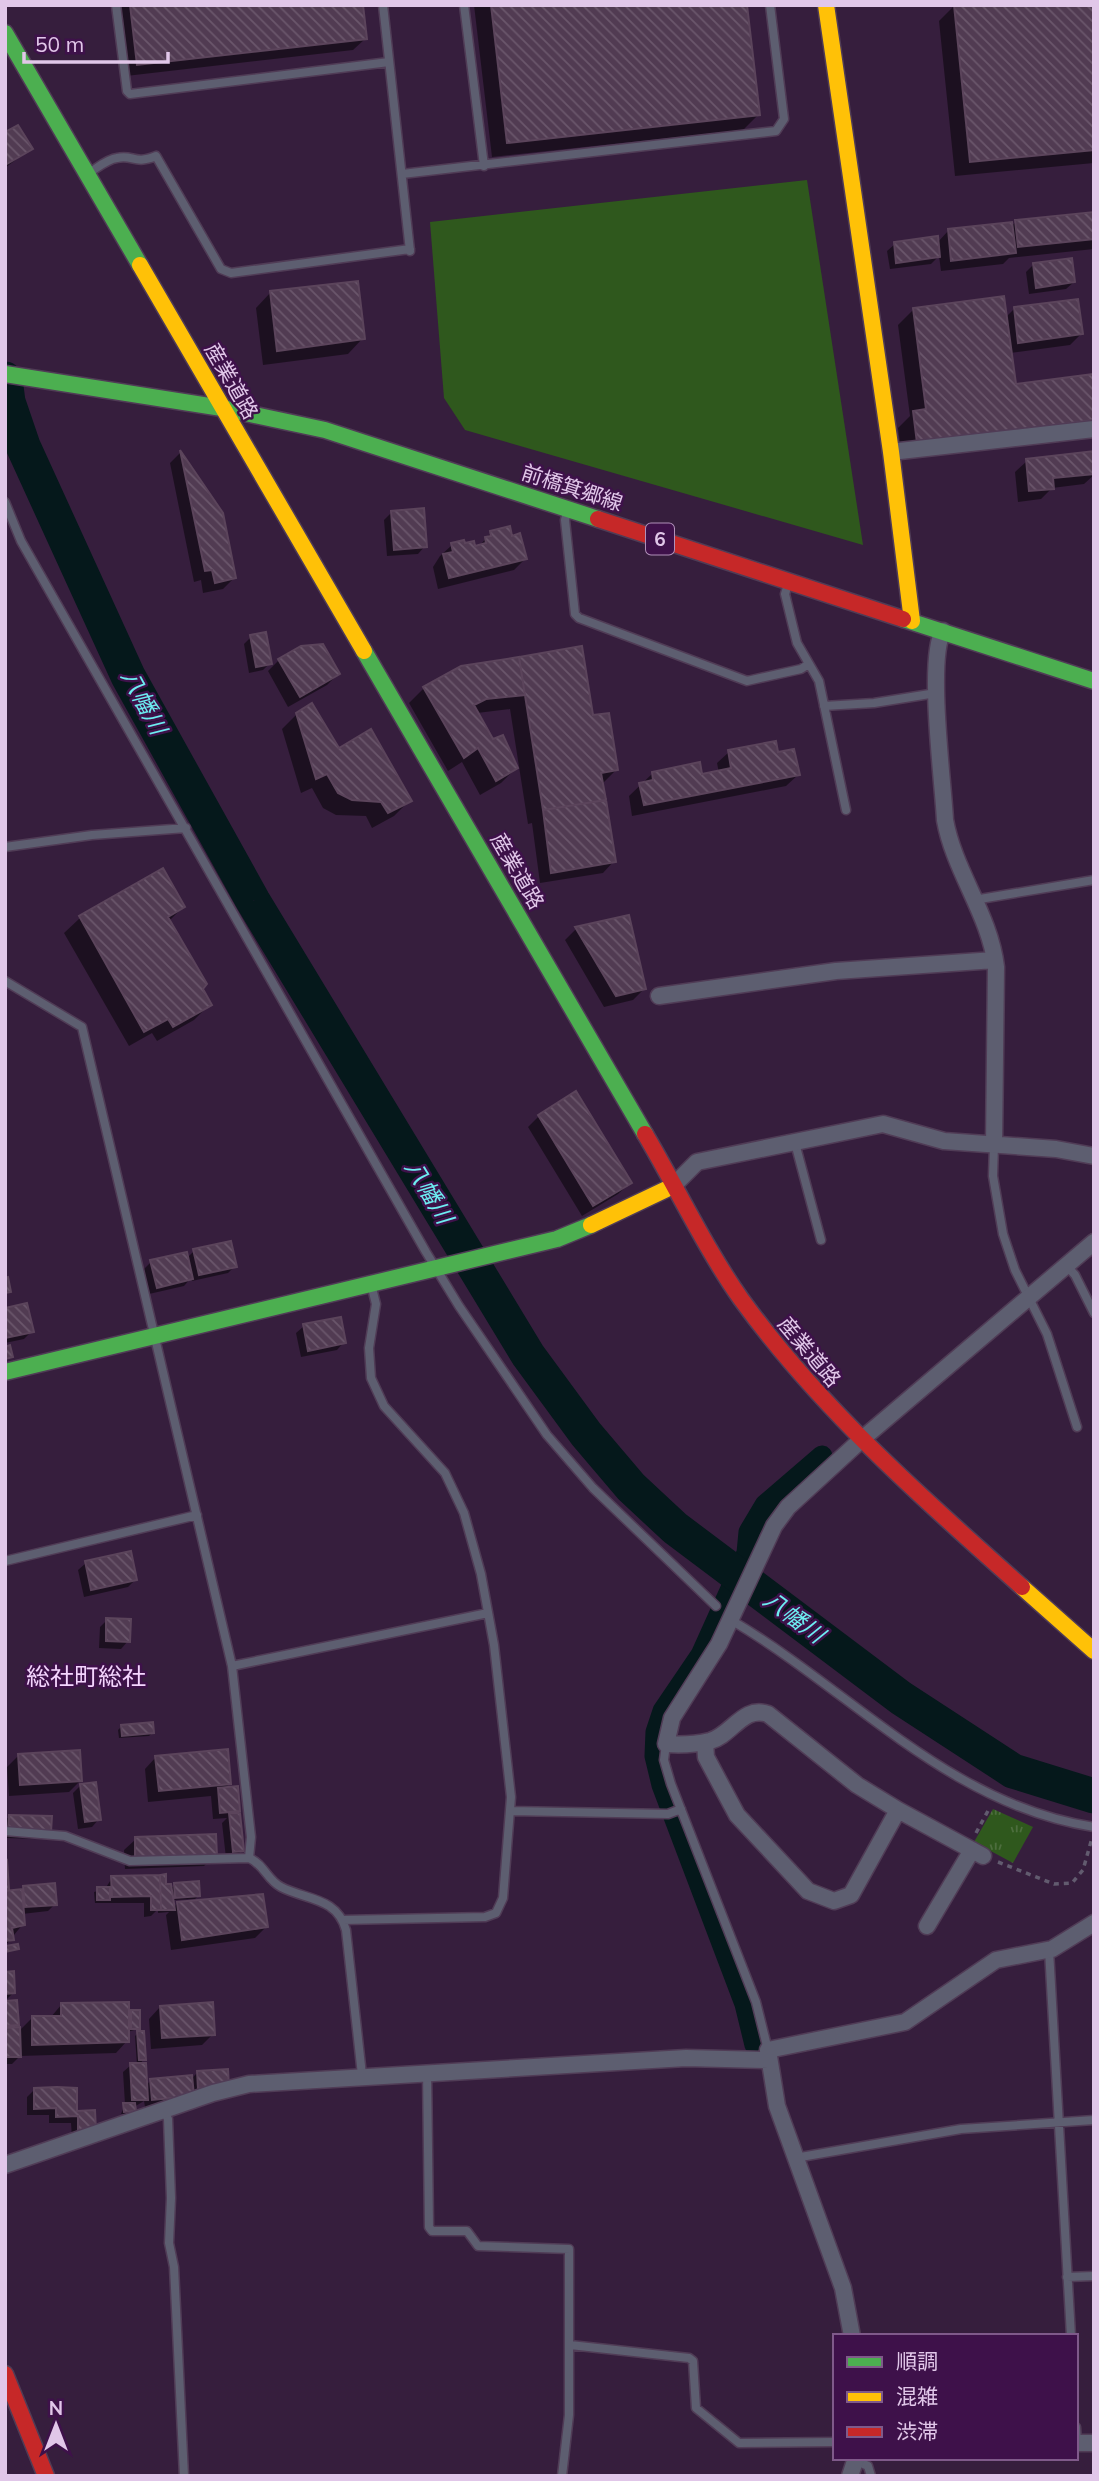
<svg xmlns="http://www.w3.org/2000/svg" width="1099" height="2481" font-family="Mulish,'Noto Sans JP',sans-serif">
<defs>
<pattern id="grass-tufts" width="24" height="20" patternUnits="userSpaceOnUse" patternTransform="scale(1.75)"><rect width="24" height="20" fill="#2f581d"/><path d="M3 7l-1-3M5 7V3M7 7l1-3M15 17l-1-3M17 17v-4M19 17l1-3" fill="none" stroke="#4d6e3e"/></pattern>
<pattern id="building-back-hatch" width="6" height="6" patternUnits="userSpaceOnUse" patternTransform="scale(1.75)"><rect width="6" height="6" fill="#513b52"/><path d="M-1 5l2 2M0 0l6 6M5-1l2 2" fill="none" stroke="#6a566b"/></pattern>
</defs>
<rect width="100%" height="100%" fill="#361e3d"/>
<!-- grass -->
<path fill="url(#grass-tufts)" d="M993,1809l40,18 -20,36 -39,-21z"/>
<!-- pitch -->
<path fill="#2f581d" d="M807,180l56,365 -398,-115 -21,-32 -14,-176z"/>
<!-- shadow -->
<path fill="#0007" d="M118,5h243l4,34 -12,11 -227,26z
M474,5h272l12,110 -15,15 -251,27z
M955,5h139v158l-139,13 -16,-155z
M5,134l25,15 -25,19z
M1094,214v35l-85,9 -6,6 -62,7 -2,-15 -8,8 -41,5 -3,-18 8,-7 42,-1 11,-12 63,-5 5,-4z
M1033,265l41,17 -8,7 -37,5 -3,-22z
M271,292l92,46 -15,16 -85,11 -7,-57z
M914,309l91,9 9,-9 67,25 -11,11 -60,8 5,33 79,-11v56l-192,27 -4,-30 12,-12 -12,-91z
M180,453l41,61 13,64 -11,11 -20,4 -2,-13 -7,2 -24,-119z
M1094,457v18l-10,9 -32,4 -11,11 -23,3 -3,-30 12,-11z
M392,512l33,34 -7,8 -31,2 -3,-36z
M491,533l20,5 14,21 -11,11 -76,19 -5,-22 7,-11 12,-11 22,3 6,-3z
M251,637l19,26 -7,7 -14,3 -5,-29z
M279,660l59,14 -11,11 -39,22 -20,-36z
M462,668l130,49 24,53 -15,15 13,76 -11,12 -63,10 -8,-60 -4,1 -18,-115 -33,4 16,29 23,26 -15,15 -21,12 -18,-33 -14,9 -39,-68 15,-15z
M297,714l41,37 71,50 -15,15 -22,12 -6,-12 -30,-1 -13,-7 -11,-20 -11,5 -19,-64z
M729,752l48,2 21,21 -12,11 -154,30 -3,-20 24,-23 48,3 18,-3 -2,-10z
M163,871l20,36 -14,14 41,83 -16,16 -37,21 -5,-8 -23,13 -65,-113 16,-15z
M576,929l69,59 -12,12 -29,7 -39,-67z
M539,1116l91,67 -12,11 -36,22 -54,-89z
M194,1251l41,15 -7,7 -36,8 -1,-3 -7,8 -35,8 -5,-25 7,-7 35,-3z
M5,1310l27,21 -8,8 -19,4z
M304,1326l40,16 -7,8 -36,7 -5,-24z
M86,1563l49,17 -7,7 -44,10 -6,-27z
M107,1620l21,21 -7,8 -22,-1 1,-21z
M122,1726l30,7 -3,3 -30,2 -1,-8z
M19,1755l61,26 -11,11 -60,4 -2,-29z
M156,1757l73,27 -5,5 14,21 -4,5 8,35 -7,7 -9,1 -4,-35 5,-5 -14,1 -2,-23 -63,6 -3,-33z
M81,1785l18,34 -7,8 -14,2 -5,-36z
M9,1817l41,14 -8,8 -37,-1v-18z
M136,1839l79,16 -11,11 -79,3 -1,-19z
M5,1862l2,30 17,-4 31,16 -7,7 -26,3 1,10 -18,22z
M112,1878l52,8 5,4 6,-5 23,11 -3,3 -22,1v8l4,-4 89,23 -11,11 -84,12 -5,-35 3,-3 -11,1v-4l-7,7 -7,1v-14h-49l-1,-11 11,-3z
M5,1973l8,20 -8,8z
M5,2003l12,22 -5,4 7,2 13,-13h18l12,-14 65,13 5,-5 6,17 -11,3v9l-11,12 -96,3 -8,8h-7z
M160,2007l53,27 -11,11 -51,4 -2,-30z
M138,2033l6,26 -5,6 7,21 4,-5 41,-2 7,-7 28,-1 -41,32 -40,4 -1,-6 -10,6 -3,7h-10l4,-10 -2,-32 8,-7h6l-2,-29z
M34,2090l42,22 18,18 -22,8 -1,-15h-22v-8h-22v-18z"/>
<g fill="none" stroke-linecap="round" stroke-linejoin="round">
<!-- canal -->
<path stroke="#05181b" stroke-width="21" d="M755,2045l-10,-41 -83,-219 -7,-29 1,-24 7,-21 38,-56 46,-102 2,-21 16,-27 57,-49"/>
<!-- river -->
<path stroke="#05181b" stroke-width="35" d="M5,379l3,23 15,44 105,230 125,225 275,454 58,79 45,53 44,41 226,170 112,73 81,25"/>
</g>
<!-- building -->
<path fill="url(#building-back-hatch)" stroke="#5b445b" stroke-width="2" d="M130,5h233l4,34 -230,26z
M491,5h256l13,110 -253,28z
M954,5h140v145l-124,12z
M18,125l15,24 -28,16v-33z
M1094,212v27l-76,8 -3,-27z
M1012,222l4,31 -65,8 -3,-32z
M938,236l2,21 -44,6 -2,-21z
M1072,258l3,24 -39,6 -3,-25z
M358,281l7,58 -88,12 -7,-60z
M1004,296l12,88 78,-10v46l-177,23 -4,-32 13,-2 -13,-101z
M1078,299l5,35 -65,9 -4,-36z
M180,450l43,63 13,65 -21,5 -3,-13 -7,1z
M1094,451v23l-41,4 1,11 -25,2 -3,-32z
M424,508l3,39 -33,3 -3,-39z
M510,526l2,10 8,-3 7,26 -78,19 -6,-24 10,-2 -2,-9 13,-3 1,3 9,-2 1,5 11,-3 -1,-6 6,-1 -1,-5z
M266,632l6,32 -16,3 -6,-32z
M323,644l17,30 -40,23 -22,-38 23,-13z
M582,646l11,69 16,-2 9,57 -17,3 5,27 -63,10 -24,-153z
M519,657l6,38 -39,4 -12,6 19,34 10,-4 15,33 -22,13 -18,-33 -14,10 -41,-71 38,-21z
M312,703l27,45 32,-19 41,72 -24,12 -7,-11 -29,-2 -14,-7 -11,-19 -11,5 -20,-66z
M776,741l2,11 16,-3 6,26 -156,30 -5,-22 14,-3 -1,-8 48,-10 2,12 29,-6 -3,-18z
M606,800l10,62 -65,11 -8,-63z
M163,868l22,39 -17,10 39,67 -4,5 9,16 -39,22 -5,-8 -24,13 -65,-116z
M629,915l17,74 -30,7 -41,-69z
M576,1091l56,92 -39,23 -55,-91z
M231,1241l6,26 -38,8 -6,-26z
M187,1252l6,27 -36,9 -7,-28z
M8,1277l3,15 -6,1v-15z
M27,1303l7,29 -29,6v-30z
M341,1317l5,26 -38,8 -5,-27z
M10,1345l3,12 -8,2v-12z
M131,1551l6,29 -46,10 -6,-29z
M106,1618l25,1 -1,23 -24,-1z
M153,1722l1,11 -32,3 -1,-11z
M228,1749l3,35 -72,7 -4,-35z
M80,1750l2,31 -62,4 -2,-31z
M96,1782l5,38 -16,2 -5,-38z
M238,1786l2,25 -20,2 -2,-25z
M229,1813h11l4,38 -11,1z
M9,1815l43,1 -1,16 -43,-1z
M216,1834l1,22 -82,2v-21z
M7,1860l2,30 -4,1v-30z
M166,1874v10h5l4,26h-14l-1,-35z
M160,1875l1,35h-10v-14l-39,1 -1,-21z
M199,1881l1,15 -25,2 -1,-15z
M55,1883l2,22 -32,2 -2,-21z
M97,1887h13v13h-13z
M22,1889l3,36 -13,3 2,12 -9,1v-50z
M263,1894l5,33 -86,13 -5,-38z
M18,1944l1,5 -14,3v-6z
M14,1971l1,22 -10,1v-22z
M17,2000l2,25 -14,1v-25z
M129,2002v40l-97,3v-29h29v-13z
M213,2002l2,33 -53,3 -2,-32z
M131,2010h9v19h-9z
M20,2027l1,30h-16v-29z
M137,2031h7l2,29h-7z
M130,2063h16l2,37h-16z
M228,2069l1,18 -31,2 -1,-18z
M192,2075l2,21 -42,4 -2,-21z
M57,2087l20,1v23l18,-1 1,21h-18v-15l-22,1v-9l-22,1v-21z
M123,2103h12l1,8 -12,1z"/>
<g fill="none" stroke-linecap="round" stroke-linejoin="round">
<defs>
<path id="lane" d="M116,5l11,86 3,3 259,-32
M383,5l27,246
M464,5l20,161
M87,174c9,-5 20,-15 30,-16 16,-4 17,7 39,-2l65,113 10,4 179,-24
M402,174l374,-43 8,-12 -14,-114
M5,502l16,39 405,711 33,54 88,129 46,53 123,118
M567,512l-2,8 10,94 4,4 168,63 54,-12 6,-4
M788,584l-3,10 12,49 22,38 27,129
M824,706l50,-3 62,-10
M5,847l87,-12 94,-7
M974,900l120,-20
M5,981l77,46 150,639 19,171 -2,21
M795,1143l26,97
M994,1145l-1,31 10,58 12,36 32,64 30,93
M1066,1265l9,10 19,38
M5,1561l192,-46
M731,1620c121,71 218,185 363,207
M232,1666l256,-53
M666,1744l-2,16 7,24 85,218 12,48
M511,1811l157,3 13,-5
M5,1831l60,5 65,25 119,-3c15,6 18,22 32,29 25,13 56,10 65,43l16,145
M343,1920l142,-3 11,-4 7,-15 8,-101 -17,-152 -13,-71 -17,-61 -19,-40 -61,-67 -13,-28 -2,-30 7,-44 -5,-20
M1049,1950l22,386
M427,2071l2,156 3,4h35l11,15 91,3v166l-7,61
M164,2111l4,8 3,79 -2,45 5,24 10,209
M795,2158l166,-29 133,-9
M1067,2277l27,-1
M570,2345l119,13 4,3 3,47 43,35 96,-1
M1076,2427l1,16
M855,2460l13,6 3,10"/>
<path id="street" d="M891,452l203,-23
M943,631c-16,29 0,150 2,189 9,51 45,95 51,147l-2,178
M659,996l177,-25 159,-11
M673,1186l24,-24 186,-38 61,17 112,8 38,7
M705,1742l1,15 31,58 71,76 26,10 17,-6 47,-85 -41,-25 -89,-71c-25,-9 -36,21 -58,27 -13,3 -30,4 -44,3l6,-26 47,-74 55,-118 14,-19 73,-67 233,-198
M898,1810l85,46
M927,1926l45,-76
M5,2165l208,-72 36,-9 437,-26 82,2
M852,2336l-9,-48 -66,-182 -9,-56 137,-28 91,-62 56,-11 42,-26
M1076,2443h18
M850,2476l6,-18"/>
<path id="fast" d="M5,33l135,232
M5,374l217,34 103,22 273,89
M903,619l191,62
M364,651l281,483
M5,1372l552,-133 34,-14"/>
<path id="slow" d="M826,5l65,447 21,169
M140,265l224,386
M591,1225l82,-39
M1022,1587l72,64"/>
<path id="jam" d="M598,519l305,100
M645,1134c32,54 60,114 96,165 79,109 181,199 281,288
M5,2374l41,102"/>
</defs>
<!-- lane casing -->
<use href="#lane" stroke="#503c56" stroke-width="11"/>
<!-- street casing -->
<use href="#street" stroke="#503c56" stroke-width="19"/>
<!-- fast casing -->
<use href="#fast" stroke="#503c56" stroke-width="19"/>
<!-- slow casing -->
<use href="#slow" stroke="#503c56" stroke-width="19"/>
<!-- jam casing -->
<use href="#jam" stroke="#503c56" stroke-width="19"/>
<!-- path -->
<path stroke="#625b6f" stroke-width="3.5" stroke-dasharray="5 5" stroke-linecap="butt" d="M976,1833l13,-24
M998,1862l56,22 18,-1 11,-13 9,-32"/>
<!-- lane -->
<use href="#lane" stroke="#5d5e70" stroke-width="8"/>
<!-- street -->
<use href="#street" stroke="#5d5e70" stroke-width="16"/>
<!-- fast -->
<use href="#fast" stroke="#4caf50" stroke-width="16"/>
<!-- slow -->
<use href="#slow" stroke="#ffc107" stroke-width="16"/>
<!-- jam -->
<use href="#jam" stroke="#c62828" stroke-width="16"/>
</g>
<g text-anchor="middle" stroke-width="5" stroke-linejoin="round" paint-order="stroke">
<!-- shield labels -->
<rect fill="#3e114a" stroke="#b090b9" stroke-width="2" x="646" y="523.5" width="28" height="31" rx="5"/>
<g font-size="19" font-weight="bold" fill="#e1c7e9">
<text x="660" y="546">6</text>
</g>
<!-- street labels -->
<g font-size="21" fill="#e1c7e9" stroke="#3e114a">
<text transform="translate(231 381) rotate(60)" y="7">産業道路</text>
<text transform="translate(572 488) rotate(18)" y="7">前橋箕郷線</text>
<text transform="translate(517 871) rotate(60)" y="7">産業道路</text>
<text transform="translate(809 1352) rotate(50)" y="7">産業道路</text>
</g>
<!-- water labels -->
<g font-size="23" font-style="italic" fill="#6deef2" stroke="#3e114a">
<text transform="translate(144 702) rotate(62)" y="8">八幡川</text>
<text transform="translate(429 1192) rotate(59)" y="8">八幡川</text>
<text transform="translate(794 1617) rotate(37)" y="8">八幡川</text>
</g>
<!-- quarter labels -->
<g font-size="24" fill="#f4d5fe" stroke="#3e114a">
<text x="86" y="1685">総社町総社</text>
</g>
</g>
<!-- border -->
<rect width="1099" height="2481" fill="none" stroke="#e1c7e9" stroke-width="14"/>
<!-- legend -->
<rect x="833" y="2334" width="245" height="126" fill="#3e114a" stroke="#7f5a8a" stroke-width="2"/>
<rect x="847" y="2357" width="35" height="10" fill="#4caf50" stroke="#7f5a8a" stroke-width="2"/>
<text x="896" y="2369" font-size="21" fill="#e1c7e9">順調</text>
<rect x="847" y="2392" width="35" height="10" fill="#ffc107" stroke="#7f5a8a" stroke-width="2"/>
<text x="896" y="2404" font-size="21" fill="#e1c7e9">混雑</text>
<rect x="847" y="2427" width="35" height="10" fill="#c62828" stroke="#7f5a8a" stroke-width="2"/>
<text x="896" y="2439" font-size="21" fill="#e1c7e9">渋滞</text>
<!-- north arrow -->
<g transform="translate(56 2425)" stroke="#3e114a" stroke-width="5" paint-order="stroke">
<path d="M0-5L12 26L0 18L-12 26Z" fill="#e1c7e9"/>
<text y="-10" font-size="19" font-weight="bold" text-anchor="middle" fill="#e1c7e9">N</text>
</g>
<!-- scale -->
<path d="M24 52v10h144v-10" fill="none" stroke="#e1c7e9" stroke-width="3.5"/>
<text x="35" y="52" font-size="21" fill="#e1c7e9" stroke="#3e114a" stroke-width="5" paint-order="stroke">50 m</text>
</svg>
